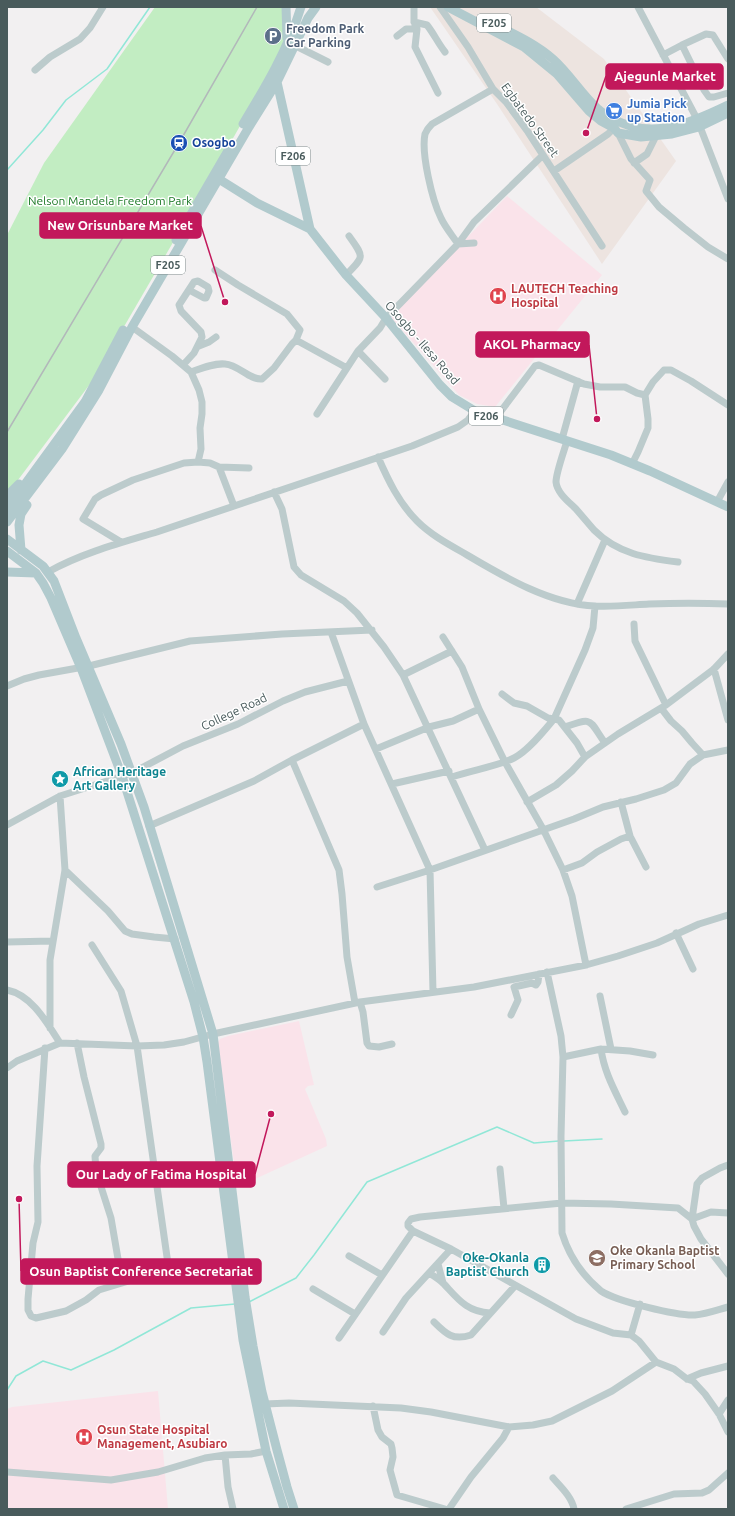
<svg xmlns="http://www.w3.org/2000/svg" width="735" height="1516" font-family="Ubuntu,sans-serif">
<rect width="100%" height="100%" fill="#f2f0f1"/>
<!-- commercial -->
<path fill="#ede4e0" d="M430,7h106l68,52 72,102 -74,103 -105,-160z"/>
<!-- medical -->
<path fill="#fae3ea" d="M507,196l95,79 -107,132 -18,-3 -18,-9 -68,-78z
M299,1021l15,64 -6,1 -3,3 21,50 1,7 -72,33 -19,-3 -19,-132 3,-5 8,-3z
M158,1391l10,118h-161v-100l5,-2z"/>
<!-- green -->
<path fill="#c2edc2" d="M155,7h131v38l-75,132 -118,203 -81,108 -5,2v-255l37,-72z"/>
<g fill="none" stroke-linecap="round" stroke-linejoin="round">
<!-- stream -->
<path stroke="#91e7d7" stroke-width="1.5" d="M7,170l36,-40 23,-30 41,-31 43,-62
M564,1141l38,-2
M249,1302l47,-24 18,-23 53,-73 130,-55 37,16 25,-2
M7,1390l9,-14 27,-15 28,9 43,-20 77,-42 44,-4"/>
<!-- minor -->
<path stroke="#bccbcc" stroke-width="7" d="M414,7v15l3,7 -2,18 23,46
M440,7l28,40 25,42 13,13 22,30 74,114
M638,7l59,112 31,80
M414,22l13,3c7,9 11,18 18,27
M397,36l9,-7h11
M294,45l34,17
M682,45l22,45 5,7h5l14,-4
M663,55l19,-10 24,-11 7,1 15,24
M35,70l15,-13 30,-18 10,-11 13,-21
M618,133l13,26 19,21 -4,11 13,16 25,21 24,19 20,12
M634,163l13,-9 9,-18
M554,171l54,-37 6,-6
M474,243l-16,1c-6,-9 -13,-17 -17,-26 -9,-18 -20,-65 -16,-84 2,-5 4,-7 7,-10l61,-35
M346,275c19,-19 18,-18 3,-39
M132,327l40,29 19,16 8,18 3,12v12l-2,14 1,21 -3,13
M296,340l51,28
M199,346l10,-4 7,-5
M358,351l27,28
M183,365l11,-12 8,-16 -1,-5 -20,-21 -2,-6 15,-23 4,-1 10,6 1,4 -3,7h-2l-15,-8
M191,372c11,-4 23,-9 34,-8 14,1 24,16 37,15l12,-11 18,-24 4,-4 4,-10 -13,-16 -49,-29 -23,-15
M317,414l41,-63 22,-23 6,-10 72,-74 16,-22 68,-66
M495,419l40,-53 4,-1 45,19 16,3h25l12,6 8,2
M562,439l16,-58
M567,441c-3,10 -11,32 -11,41 1,11 13,20 20,27 6,7 12,14 18,21 24,24 52,28 84,32
M378,457c10,23 21,46 39,64 13,13 29,22 45,31 39,23 86,52 133,54 18,1 36,-1 54,-2 27,-1 53,-1 79,0
M632,464l6,-12 10,-24v-9l-3,-24 8,-13 11,-12h7l20,11 37,24
M219,467l30,1
M274,492l8,17 12,58 7,8 43,26 13,12 27,34 19,28 82,175
M717,502l11,-20
M121,542l-38,-23 12,-20 6,-4 32,-15 51,-17 14,-1 12,1 9,4 15,39
M48,572c34,-19 72,-29 109,-40l255,-86 46,-19 10,-7 7,-9
M577,604l28,-64
M634,624l1,17 31,64
M331,632l33,92 66,146 3,122
M443,637l19,30 17,42 26,53 38,67 20,41 9,26 14,69
M714,669l14,51
M403,675l49,-24
M7,686l17,-7 15,-4 50,-9 101,-25 92,-7 90,-4
M502,694l12,9 13,3 21,12 11,2 18,23 8,14
M661,708l10,13 11,10 10,12 11,12
M565,727c29,-10 23,-8 40,16
M376,749l53,-22 24,-6 26,-12
M292,760l47,110 3,24 5,63 8,46
M452,777c20,-7 43,-10 62,-19 14,-7 30,-27 40,-39l31,-69 8,-22 2,-22
M392,784l57,-13
M527,802l29,-17 16,-14 13,-14 33,-23 48,-29 48,-36 14,-15
M621,802l9,34 16,31
M7,825l53,-29 72,-23 51,-27 55,-22 45,-23 22,-9 43,-11
M149,826l105,-45 38,-21 72,-36
M65,870l43,41 17,20 7,3 22,3 21,2
M563,870l19,-7 15,-11 24,-13 9,-3
M377,887l53,-17 144,-51 29,-12 33,-8 28,-9 12,-7 14,-19 13,-9 25,-5
M676,933l17,36
M7,942l45,-1
M92,945l29,46 16,55 32,225
M547,972l14,64 2,21 -2,79 1,97c7,23 21,43 39,58 15,10 76,25 94,24 11,-1 22,-5 33,-8
M7,990c25,5 40,33 53,53
M600,996l11,53
M360,1002l3,10 4,31 2,3 10,1 13,-3
M511,1015l7,-15 -4,-13 18,-4 4,2 2,-3 1,-8
M50,1028v-68l15,-90 -5,-74
M77,1043l7,34 17,67v4l-6,8 1,15 15,47 11,64
M45,1048l-8,118 1,56 -5,21 -5,56v11l3,6 5,2 30,-7 20,-11 13,-10 56,-17 14,-2h22l43,-3
M601,1049c3,23 14,42 24,63
M563,1057l38,-8 29,2 23,4
M7,1068l10,-7 43,-18 77,3 27,-1 20,-3 29,-8 147,-32 114,-15 112,-22 32,-9 39,-13 42,-19 29,-9
M728,1165l-8,3 -18,10 -5,6 -5,35 2,7 7,13 27,35
M500,1169l4,39
M692,1219l-14,-11 -67,-4 -49,-1 -142,14 -9,2 -3,4v3l5,5 38,18 125,70 37,14 18,2 8,6 17,21 18,7 13,10 6,2 12,13 14,20 9,18
M692,1219l19,-7 17,1
M349,1256l33,19
M438,1264l5,19
M429,1273c5,3 11,7 15,11 14,15 23,28 46,29
M313,1289l42,25
M434,1322c12,12 19,19 37,13l44,-49
M383,1332l23,-34 45,-49
M631,1335l9,-31
M339,1338l74,-107
M687,1379l14,-6 27,-7
M265,1404l24,-1 112,5 30,4 78,15 24,-2 19,-4 60,-30 44,-29
M373,1406l5,24 4,7 9,7 1,4 1,9 -3,13 7,25 48,14
M719,1414l9,-14
M225,1455l3,32 5,22
M7,1472l104,8 47,-8 47,-14 20,-3 26,-1 15,-3
M553,1478c7,8 19,19 21,31
M449,1509l22,-32 32,-39 6,-11
M626,1509l48,-15 28,-1 7,-3 19,-17"/>
<!-- major -->
<path stroke="#b1cacd" stroke-width="9" d="M286,7l1,31
M448,7l76,40 33,27 32,37 12,10 13,7 4,5 23,4 31,-3 27,-7 29,-14
M496,25c20,10 40,19 57,34 17,15 28,35 45,50 3,3 8,6 12,8 40,25 81,6 118,-12
M277,82l33,147 36,46 40,43 54,67 12,12 23,14 136,44 39,16 78,36
M243,124c23,-38 45,-75 58,-117
M214,176l43,27 53,26
M176,240l53,-91
M7,496l12,-12
M7,509l78,-107 38,-72
M7,522l55,-73 37,-59 33,-63 117,-200 28,-45 31,-64 8,-11
M7,539l36,27 11,15 22,57 45,106 23,63 69,227 32,263 8,49 9,46 15,58 10,37 7,22
M21,550l-2,-25 2,-11 6,-9
M7,551l29,22 7,10 8,15 30,70 41,108 72,226 9,35 4,25 36,278 23,111 18,58
M7,572l29,1"/>
<!-- rail -->
<path stroke="#b2b8ba" stroke-width="1.5" d="M7,432l172,-289 78,-136"/>
</g>
<!-- icons -->
<defs>
<symbol id="parking-disc" viewBox="-11 -11 22 22"><circle r="9.5" fill="#5c6f8a" stroke="#fff"/><path d="M-3.5-5.5H1a3.5 3.5 0 0 1 0 7H-1V5.5H-3.5ZM-1-3.4V-.6H.8a1.4 1.4 0 0 0 0-2.8Z" fill="#fff"/></symbol>
<symbol id="supermarket-disc" viewBox="-11 -11 22 22"><circle r="9.5" fill="#3f7fe0" stroke="#fff"/><path d="M-6-5.5h2.5l.6 2H6L4.5 2H-2.5L-4.4-4H-6ZM-1.5 3.2a1.3 1.3 0 1 0 .1 0ZM3 3.2a1.3 1.3 0 1 0 .1 0Z" fill="#fff"/></symbol>
<symbol id="station-disc" viewBox="-11 -11 22 22"><circle r="9.5" fill="#1a4fb4" stroke="#fff"/><path d="M-3-6H3Q5-6 5-4V2Q5 4 3 4L4.5 6H3L1.5 4h-3L-3 6H-4.5L-3 4Q-5 4-5 2V-4Q-5-6-3-6ZM-3.5-4v3h7v-3ZM-3.5 1v1.5H-2V1ZM2 1v1.5H3.5V1Z" fill="#fff"/></symbol>
<symbol id="hospital-disc" viewBox="-11 -11 22 22"><circle r="9.5" fill="#e0444e" stroke="#fff"/><path d="M-5-5h3v3.5h4V-5h3V5h-3V1.5h-4V5h-3Z" fill="#fff"/></symbol>
<symbol id="sight-disc" viewBox="-11 -11 22 22"><circle r="9.5" fill="#0f9aa8" stroke="#fff"/><path d="M0-6L1.8-2.2L6-1.7L2.9 1.2L3.7 5.4L0 3.3L-3.7 5.4L-2.9 1.2L-6-1.7L-1.8-2.2Z" fill="#fff"/></symbol>
<symbol id="school-disc" viewBox="-11 -11 22 22"><circle r="9.5" fill="#8d6e63" stroke="#fff"/><path d="M0-5L7-2L0 1L-7-2ZM-4 1L0 2.5L4 1V4Q0 6-4 4Z" fill="#fff"/></symbol>
<symbol id="building-disc" viewBox="-11 -11 22 22"><circle r="9.5" fill="#0f9aa8" stroke="#fff"/><path d="M-4-6H4V6H1V3H-1V6H-4ZM-2.5-4.3h1.7v1.8h-1.7ZM.8-4.3h1.7v1.8H.8ZM-2.5-1h1.7V.8h-1.7ZM.8-1h1.7V.8H.8Z" fill="#fff"/></symbol>
</defs>
<g fill-rule="evenodd">
<use href="#parking-disc" x="263" y="26" width="20" height="20"/>
<use href="#supermarket-disc" x="604" y="101" width="20" height="20"/>
<use href="#station-disc" x="169" y="133" width="20" height="20"/>
<use href="#hospital-disc" x="488" y="286" width="20" height="20"/>
<use href="#sight-disc" x="50" y="769" width="20" height="20"/>
<use href="#school-disc" x="587" y="1248" width="20" height="20"/>
<use href="#building-disc" x="532" y="1255" width="20" height="20"/>
<use href="#hospital-disc" x="74" y="1427" width="20" height="20"/>
</g>
<g text-anchor="middle" stroke-width="3" stroke-linejoin="round" paint-order="stroke">
<!-- shield labels -->
<g fill="#fff" stroke="#808c8d" stroke-width="1">
<rect x="477" y="14" width="34" height="18" rx="3"/>
<rect x="276" y="147" width="34" height="18" rx="3"/>
<rect x="151" y="256" width="34" height="18" rx="3"/>
<rect x="469" y="407" width="34" height="18" rx="3"/>
</g>
<g font-size="11" font-weight="bold" fill="#495b5c">
<text x="494" y="27">F205</text>
<text x="293" y="160">F206</text>
<text x="168" y="269">F205</text>
<text x="486" y="420">F206</text>
</g>
<!-- service labels -->
<g font-size="12" font-weight="bold" fill="#4e5e75" stroke="#fff" text-anchor="start">
<text x="286" y="33">Freedom Park<tspan x="286" dy="14">Car Parking</tspan></text>
</g>
<!-- shop labels -->
<g font-size="12" font-weight="bold" fill="#366cbe" stroke="#fff" text-anchor="start">
<text x="627" y="108">Jumia Pick<tspan x="627" dy="14">up Station</tspan></text>
</g>
<!-- street labels -->
<g font-size="12" fill="#495b5c" stroke="#fff">
<text transform="translate(530 120) rotate(54)" y="4">Egbatedo Street</text>
<text transform="translate(422 343) rotate(49)" y="4">Osogbo - Ilesa Road</text>
<text transform="translate(234 712) rotate(-25)" y="4">College Road</text>
</g>
<!-- transit labels -->
<g font-size="12" font-weight="bold" fill="#164399" stroke="#fff" text-anchor="start">
<text x="192" y="147">Osogbo</text>
</g>
<!-- park labels -->
<g font-size="12" fill="#1d7a27" stroke="#fff">
<text x="110" y="205">Nelson Mandela Freedom Park</text>
</g>
<!-- health labels -->
<g font-size="12" font-weight="bold" fill="#be3a42" stroke="#fff" text-anchor="start">
<text x="511" y="293">LAUTECH Teaching<tspan x="511" dy="14">Hospital</tspan></text>
<text x="97" y="1434">Osun State Hospital<tspan x="97" dy="14">Management, Asubiaro</tspan></text>
</g>
<!-- culture labels -->
<g font-size="12" font-weight="bold" fill="#0d838f" stroke="#fff" text-anchor="start">
<text x="73" y="776">African Heritage<tspan x="73" dy="14">Art Gallery</tspan></text>
<text x="529" y="1262" text-anchor="end">Oke-Okanla<tspan x="529" dy="14">Baptist Church</tspan></text>
</g>
<!-- education labels -->
<g font-size="12" font-weight="bold" fill="#785e54" stroke="#fff" text-anchor="start">
<text x="610" y="1255">Oke Okanla Baptist<tspan x="610" dy="14">Primary School</tspan></text>
</g>
</g>
<!-- callouts -->
<path fill="none" stroke="#c2185b" stroke-width="1.5" d="M586 133L606 76M225 302L201 226M597 419L589 345M271 1114L255 1174M19 1199L21 1271"/>
<g fill="#c2185b" stroke="#fff" stroke-width="1.5">
<circle cx="586" cy="133" r="4"/>
<circle cx="225" cy="302" r="4"/>
<circle cx="597" cy="419" r="4"/>
<circle cx="271" cy="1114" r="4"/>
<circle cx="19" cy="1199" r="4"/>
</g>
<g fill="#c2185b" stroke="#c2185b" stroke-width="1.5">
<rect x="606" y="64" width="117" height="25" rx="4"/>
<rect x="40" y="213" width="161" height="25" rx="4"/>
<rect x="476" y="332" width="113" height="25" rx="4"/>
<rect x="68" y="1162" width="187" height="25" rx="4"/>
<rect x="21" y="1259" width="240" height="25" rx="4"/>
</g>
<g font-size="13" text-anchor="middle" font-weight="bold" fill="#fff">
<text x="665" y="81">Ajegunle Market</text>
<text x="120" y="230">New Orisunbare Market</text>
<text x="532" y="349">AKOL Pharmacy</text>
<text x="161" y="1179">Our Lady of Fatima Hospital</text>
<text x="141" y="1276">Osun Baptist Conference Secretariat</text>
</g>
<!-- border -->
<rect width="735" height="1516" fill="none" stroke="#495b5c" stroke-width="16"/>
</svg>
